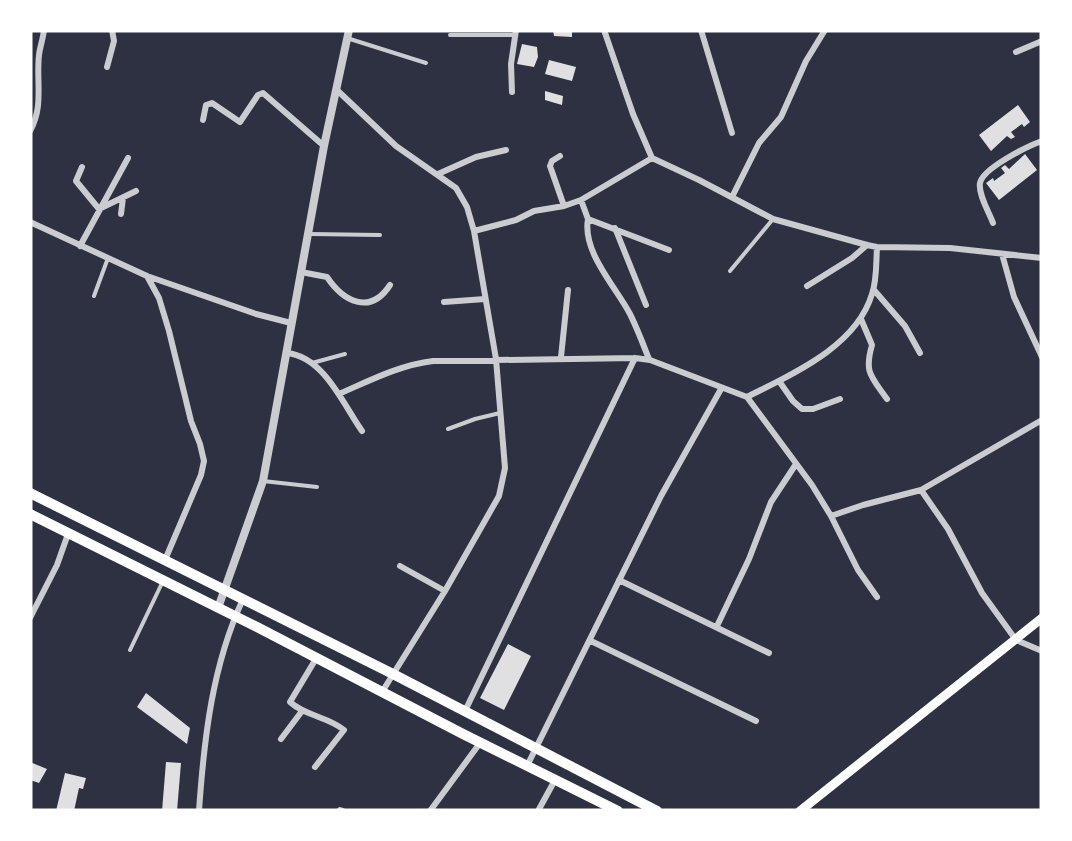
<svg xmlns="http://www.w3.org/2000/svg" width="1072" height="841" font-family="Jost,sans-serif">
<rect width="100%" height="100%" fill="#2d3142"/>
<!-- building -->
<path fill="#e0e0e3" d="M553,30h19v7l-18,-1z
M522,44l15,3 1,10 -4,10 -17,-3z
M549,60l27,7 -4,14 -27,-7z
M545,91l18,5 -1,9 -17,-5z
M1018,105l12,17 -6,5 -2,-3 -11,8 4,5 -4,2 -4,-3 -16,15 -12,-16z
M1025,154l12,16 -38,30 -13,-17 7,-5 1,3 11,-8 -4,-5 4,-3 4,4z
M508,644l23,12 -27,54 -24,-12z
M146,693l44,35 -3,16 -50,-37z
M30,762l17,7 -8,14 -9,-3z
M166,762l15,1 -4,48h-15z
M65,773l21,5 -3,11 -4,-1 -5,23h-18z"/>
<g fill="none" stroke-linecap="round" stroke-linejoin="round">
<!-- service -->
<path stroke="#caccd0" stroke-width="4" d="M450,35h64
M350,39l76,24
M310,234l70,1
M730,271l43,-52
M94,296l14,-38
M312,363l33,-9
M448,429l27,-10 25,-6
M263,481l54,6
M130,650l33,-69"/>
<!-- minor -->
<path stroke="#caccd0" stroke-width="6" d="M604,30l29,84 19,44 47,22 74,39 94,26 10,2 73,1 92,10
M701,30l31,103
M1016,52l26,-11
M107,67l7,-26 -2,-11
M338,91l58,55 60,42 11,19 7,24 22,128 9,109 -6,28 -54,95 -63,101
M512,92l-1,-28 5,-34
M203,120l3,-15 6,-2 28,19 18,-27 5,-2 61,53
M30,131c14,-24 6,-50 9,-76 1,-8 4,-16 5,-25
M560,156l-8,5 -2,5 14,40
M82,167l-6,14 23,28 37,-18
M438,174l38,-17 30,-7
M732,197l27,-54 22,-26 25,-56 19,-31
M581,200l7,19 81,31
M121,214l2,-16
M588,219c-6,33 28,68 42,95 7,14 13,30 19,45
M30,222l117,54 109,38 35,9
M993,223c-4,-11 -15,-29 -13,-40 3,-15 48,-37 62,-42
M615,228l31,77
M474,231l42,-11 18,-9 30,-5 17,-6 71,-42
M80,246l48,-88
M1002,254l12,43 28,60
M301,272l26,5c16,24 43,39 63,8
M147,276l12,22 10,33 22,90 9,23 4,17 -3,14 -36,85
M807,286l45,-28 15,-13
M874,290l31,36 15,27
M444,302l41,-3
M861,319l11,26c-8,28 -1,31 15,54
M287,353c37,4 56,51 75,78
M561,357l7,-67
M779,381l14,20 9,8h11l27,-10
M341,393c30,-13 59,-28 92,-32l202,-3 15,2 97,37 65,88 19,31 27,54 19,27
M747,397c45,-23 109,-50 125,-103 5,-14 4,-31 5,-47
M921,490l27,39 34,64 34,47 26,11
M831,516l32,-11 58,-15 121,-70
M400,566l45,25
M619,580l150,73
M30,618l27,-53 11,-31
M717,626l32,-67 22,-57 25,-38
M591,641l165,80
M465,711l170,-353
M281,739l21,-28
M527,766l134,-270 60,-107
M315,767l29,-37c-15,-13 -39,-14 -54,-28l27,-45
M340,810l3,1
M199,811c5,-72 13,-145 44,-212
M430,811l50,-68
M538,811l17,-31"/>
<!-- tertiary -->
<path stroke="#caccd0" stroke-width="8" d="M218,608l45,-127 61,-335 25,-116"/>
<!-- secondary -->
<path stroke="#fff" stroke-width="9" d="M800,811l242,-193"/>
<!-- primary -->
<path stroke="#fff" stroke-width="10" d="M30,493l363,181 264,137
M30,514l227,113 206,107 155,77"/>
</g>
<!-- border -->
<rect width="1072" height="841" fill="none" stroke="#ffffff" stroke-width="65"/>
</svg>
